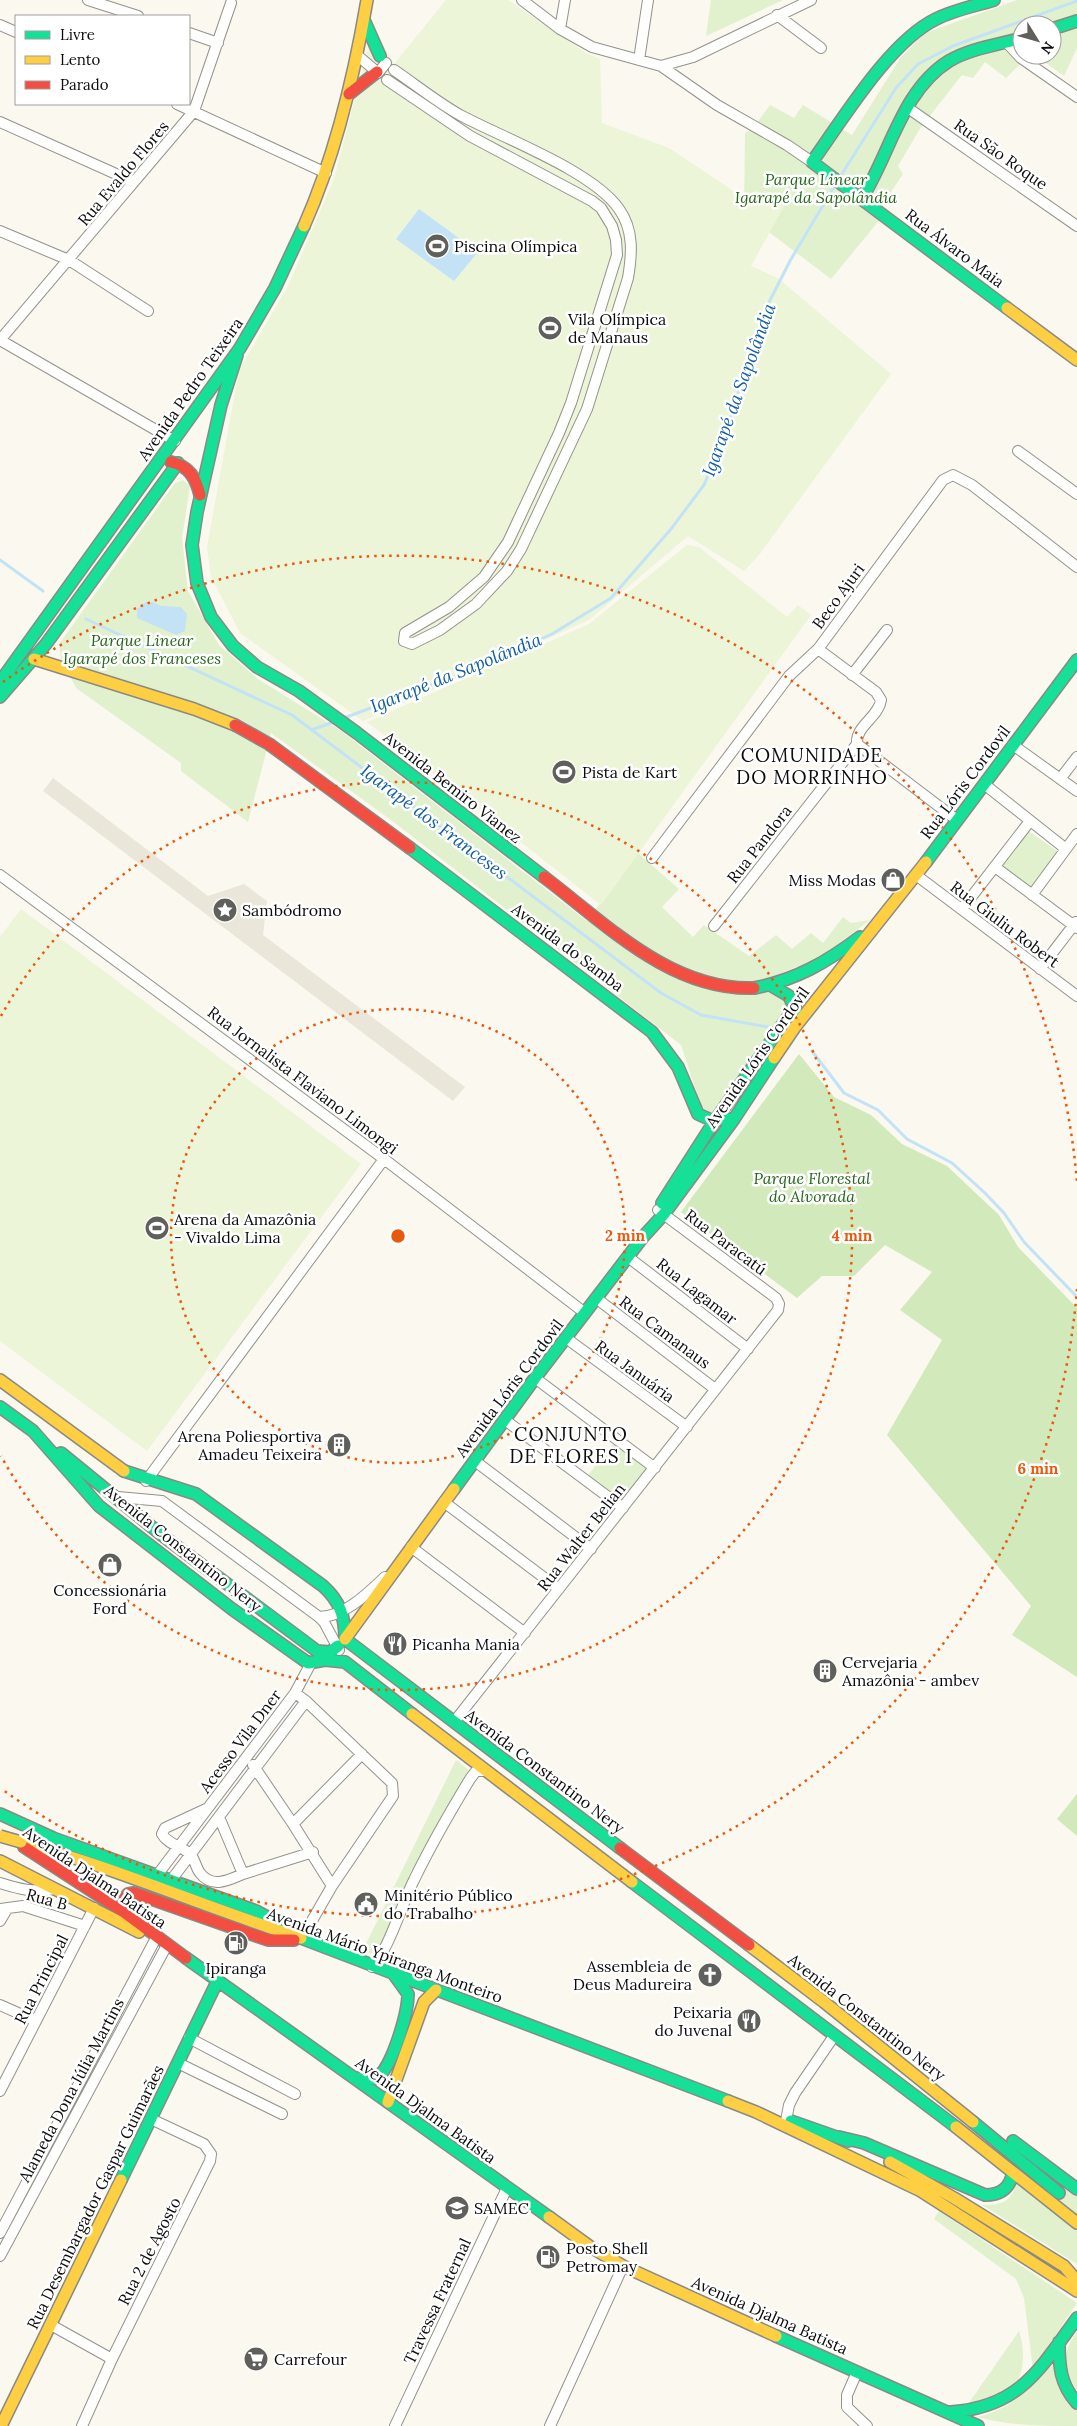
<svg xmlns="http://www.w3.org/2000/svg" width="1077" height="2426" font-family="Lora,serif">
<rect width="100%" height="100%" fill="#faf8ef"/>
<!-- green -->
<path fill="#e2f1cd" d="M711,0h72l-77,36z
M1017,0h60v48l-13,28 -29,-21h17v-30h-30v30h7l-23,23 -21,-16 -12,16 -11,-3 -41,52 -23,39 5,8 -26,39 5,4 -51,62 -87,-66 1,-80 8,-5 17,-23 24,13 9,-13 49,30 49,-78 24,-24z
M183,480l7,6 -8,52 6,53 31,54 39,34 82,51 247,191 51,-68 41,36 -17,18 31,30 11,-12 45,31 27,-21 16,14 19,-16 12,10 20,-26 8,6 19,-3 -49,37 -57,23 21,18 3,11 -76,105 -11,-8 -20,-61 -290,-225 -120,-87 -23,89 -67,-51v-8l-105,-75 -15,-29 -2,-15 116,-161z
M1027,830l33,23 -27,36 -33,-23z
M617,1439l41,30 -31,40 -42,-30z
M456,1760l14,11 -92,183 -16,-2z
M1052,2181l25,15v68l-95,-59c18,0 29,-2 34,-21z
M939,2211l138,92 -44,66 -9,-71 -8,-19 -82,-60z
M1019,2331c7,20 6,50 -12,62 -10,8 -29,10 -41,14z
M1077,2332v58c-13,-21 -16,-37 0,-58z
M1053,2359l24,48v19c-33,0 -68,0 -99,-9 37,-10 52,-29 75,-58z"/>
<!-- forest -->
<path fill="#d1e9bb" d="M799,1054l35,43 37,18 31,29 45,22 52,49 19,32 59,61v369l-65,-42 19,-29 -144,-171 55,-95 -42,-30 32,-38 -47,-27 -31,31h-32l-25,22 -116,-86z
M1077,1794v42l-20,-17z"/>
<!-- pitch -->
<path fill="#ecf5d8" d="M446,0h62l78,53 14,6 2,64 67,25 72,48 15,-5 28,15 -33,60 28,13 112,95 -132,181 -15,16 -56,-35 -99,84 -226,101 -123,-88 -29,-56 -4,-30 32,-177 49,-84 46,-107 39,-150 21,35z
M687,545l12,2 88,70 11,-12 13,10 -210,290 -234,-183 222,-98z
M21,909l340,255 -214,287 -147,-110v-404z"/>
<!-- plaza -->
<path fill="#eae7da" d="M53,778l155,118 36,-12 23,17 -4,34 202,152 -12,14 -410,-310z"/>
<!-- water -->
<path fill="#c3e2f6" d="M419,209l59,43 -24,29 -58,-42z
M146,602h7l8,4 20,1 6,7 -2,17 -9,4 -39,-17v-9z"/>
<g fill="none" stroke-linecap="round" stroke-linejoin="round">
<!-- stream -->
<path stroke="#c3e2f6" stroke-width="3" d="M840,177l56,-89 22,-24 35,-18 124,-45
M0,560l43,31
M86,619l206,96 369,278 40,22 73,13
M344,718l141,-53 67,-31 59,-36 60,-69 33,-44 21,-50 39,-123 26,-51 45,-76
M311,730l23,-8
M812,1051l32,42 34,17 29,29 45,24 33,30 19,20 20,29 53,55"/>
<defs>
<path id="street" d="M88,0l50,16
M522,0l38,29 32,18 69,19 32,-9 118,-57
M777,15l44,33
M0,25l16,7
M560,29l5,-29
M189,33l29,10
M1007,43l14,15 56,39
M357,55l20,17
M639,60l9,-60
M661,66l56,39 70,40 25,17
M378,73l8,-10
M387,80l83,56 122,65 9,7 11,18 4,14 1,15 -46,148 -12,30 -51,109 -24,35 -35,30 -44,26 -1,8 8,3 28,-14 36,-26 31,-33 14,-22 66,-140 41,-131c4,-24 6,-48 -9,-69 -26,-38 -116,-71 -159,-94 -23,-13 -44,-30 -66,-45
M177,104l149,69
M908,108l169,118
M0,122l134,60
M0,231l69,29 79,51
M0,340l194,-229 37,-108
M0,340l175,101
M1018,451l59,43
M852,675l35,-45
M857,744l100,76
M1013,745l64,46
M1060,779l17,-22
M984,784l82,65
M652,858l137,-182 29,-27 125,-169 10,-5 19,10 105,82
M995,867l82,61
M0,875l384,284 201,154
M916,875l161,121
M1032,895l45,-61
M962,909l68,-88
M714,926l143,-182c-2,-18 22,-27 24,-44l-5,-8 -58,-43
M1040,969l36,-47
M628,1257l120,92
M596,1298l119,91
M566,1338l121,89
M535,1378l120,90
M505,1420l118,88
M475,1461l116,88
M146,1481l238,-322
M118,1497l44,4 157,116 5,5 15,28
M444,1502l115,87
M411,1547l114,86
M319,1617c25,0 48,-23 66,-40
M295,1693l11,8 86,82 1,13 -61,90 -30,52
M454,1722l324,-412 1,-6 -3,-6 -118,-88
M253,1765l40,59
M206,1809l-41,19 -3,6c6,11 21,12 29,21 4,5 5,13 9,18 12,16 29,7 43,1
M219,1817l24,57 70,-22
M158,1874l137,-181 16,-30
M172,1879l134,-178
M0,1883c19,6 34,10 54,6
M332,1886l-39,-62 69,-70
M0,1909l23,-3 62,20
M0,1921l7,-12
M372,1967c16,-15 31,-66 42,-87 17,-35 36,-68 56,-101l6,-8h9
M0,2005l36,16
M189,2038l106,56
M178,2063l104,51
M0,2091l94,-183
M785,2126l4,-21 6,-12 39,-57
M0,2233l156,-295
M0,2256l167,-311
M51,2325l61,34
M857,2372l-10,23v12l20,19
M82,2426l30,-67 98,-198 1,-7 -7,-10 -53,-25
M395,2426l112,-238
M550,2426l73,-160"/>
<path id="fast" d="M994,0c-19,6 -40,10 -58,19 -47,23 -93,100 -124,143l195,146
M364,20l16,36
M1052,29l25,-8
M862,198c28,-44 40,-108 87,-137 22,-13 49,-16 73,-23
M237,355l-16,50 -24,107 -5,33 5,38 14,34 22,29 24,21 42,24 58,42 187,144
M0,682l240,-334 35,-60 29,-62
M0,697l46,-53 132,-181
M410,848l242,184 26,35 20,47 13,6 23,-1
M926,862l151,-202
M772,986l17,10 8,18
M754,988c42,-8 73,-26 106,-51
M662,1203l52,-81 81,-115
M0,1407l33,24 66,75 133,103 76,54 17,-3 20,2 67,52
M61,1453l102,83 154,115 13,1 8,-6
M124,1471l72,23 127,92c17,15 22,31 22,53
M454,1489l81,-111 108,-141 21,-23 70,-95 40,-61
M345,1639l275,209
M0,1814l53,24 203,73 35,19
M632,1882l324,245
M301,1938l427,163
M186,1958l363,259
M356,2078c6,1 14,3 20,0 16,-8 32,-66 32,-84l-13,-18
M791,2121l57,20
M973,2122l86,71
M839,2137l25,6 121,52c16,0 25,-7 28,-23
M1013,2141l64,48
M121,2180l96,-198
M776,2336l202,90
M1059,2342c0,24 1,42 18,61
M951,2412c69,-5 89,-43 126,-94"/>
<path id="slow" d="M304,226c32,-72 50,-149 63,-226
M1007,308l70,52
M34,659l160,50 41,16
M774,1058l21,-31 131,-165
M0,1380l124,91
M345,1639l109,-150
M412,1714l220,168
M21,1842c95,26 186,66 280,96
M0,1861l139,71
M749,1945l75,57 149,120
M728,2101l28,11 165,79 156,100
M388,2102l36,-100 12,-12
M956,2127l121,96
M890,2162l64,36 110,68 13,15
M549,2217l40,29 34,20 153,70
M1,2426l120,-246"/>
<path id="jam" d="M349,94l28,-22
M171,462c18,4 25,16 29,33
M235,725l34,19 141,104
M544,877c62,47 127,114 210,111
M24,1847l100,65 62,46
M620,1848l129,97
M124,1912l1,-14 3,-4 6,-1 134,47h26"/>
</defs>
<!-- street casing -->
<use href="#street" stroke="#93928e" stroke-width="12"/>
<!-- fast casing -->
<use href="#fast" stroke="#8a8985" stroke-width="14"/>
<!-- slow casing -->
<use href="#slow" stroke="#8a8985" stroke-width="14"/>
<!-- jam casing -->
<use href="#jam" stroke="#8a8985" stroke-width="14"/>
<!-- street -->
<use href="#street" stroke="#fefefd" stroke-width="10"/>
<!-- fast -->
<use href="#fast" stroke="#16e098" stroke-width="11"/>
<!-- slow -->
<use href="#slow" stroke="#ffcf43" stroke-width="11"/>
<!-- jam -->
<use href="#jam" stroke="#f24e42" stroke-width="11"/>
<defs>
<path id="slow-bridge" d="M0,1836l21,6"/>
</defs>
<!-- slow-bridge casing -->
<use href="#slow-bridge" stroke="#8a8985" stroke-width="14" stroke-linecap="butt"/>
<!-- slow-bridge -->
<use href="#slow-bridge" stroke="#ffcf43" stroke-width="11"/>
</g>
<!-- distance rings -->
<g fill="none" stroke="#e8590c" stroke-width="2.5" stroke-dasharray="2.5 5">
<circle cx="398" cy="1236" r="227"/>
<path d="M1 1016A454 454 0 1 1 1 1456"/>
<path d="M1077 1289A681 681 0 0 1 3 1790M3 682A681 681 0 0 1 1077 1183"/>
</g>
<!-- icons -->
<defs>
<symbol id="stadium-disc" viewBox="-11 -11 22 22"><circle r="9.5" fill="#5f5f5b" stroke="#fff"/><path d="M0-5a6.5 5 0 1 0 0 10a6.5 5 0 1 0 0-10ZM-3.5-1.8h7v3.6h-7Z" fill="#fff"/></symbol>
<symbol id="shop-disc" viewBox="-11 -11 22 22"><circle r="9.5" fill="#5f5f5b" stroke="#fff"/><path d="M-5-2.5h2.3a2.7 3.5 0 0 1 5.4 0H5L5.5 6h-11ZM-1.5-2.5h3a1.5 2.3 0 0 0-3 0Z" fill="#fff"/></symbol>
<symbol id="sight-disc" viewBox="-11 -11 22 22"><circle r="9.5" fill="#5f5f5b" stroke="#fff"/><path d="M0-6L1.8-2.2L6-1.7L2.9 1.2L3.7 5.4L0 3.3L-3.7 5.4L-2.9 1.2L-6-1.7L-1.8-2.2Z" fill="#fff"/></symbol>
<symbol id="building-disc" viewBox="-11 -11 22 22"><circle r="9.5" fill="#5f5f5b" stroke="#fff"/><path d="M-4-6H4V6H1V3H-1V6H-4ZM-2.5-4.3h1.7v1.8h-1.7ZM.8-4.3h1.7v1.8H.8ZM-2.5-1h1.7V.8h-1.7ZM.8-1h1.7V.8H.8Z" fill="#fff"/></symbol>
<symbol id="restaurant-disc" viewBox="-11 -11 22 22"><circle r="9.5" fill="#5f5f5b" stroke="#fff"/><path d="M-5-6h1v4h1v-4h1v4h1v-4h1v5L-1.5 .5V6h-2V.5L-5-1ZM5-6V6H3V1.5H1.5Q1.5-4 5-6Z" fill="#fff"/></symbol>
<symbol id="civic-disc" viewBox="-11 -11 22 22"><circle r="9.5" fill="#5f5f5b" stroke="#fff"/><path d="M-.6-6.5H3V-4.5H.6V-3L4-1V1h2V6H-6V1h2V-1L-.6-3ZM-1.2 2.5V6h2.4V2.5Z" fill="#fff"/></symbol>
<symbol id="fuel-disc" viewBox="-11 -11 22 22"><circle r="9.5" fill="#5f5f5b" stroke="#fff"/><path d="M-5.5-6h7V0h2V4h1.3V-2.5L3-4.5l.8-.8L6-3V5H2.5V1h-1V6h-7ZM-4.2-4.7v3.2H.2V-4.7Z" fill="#fff"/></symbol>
<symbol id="church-disc" viewBox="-11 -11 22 22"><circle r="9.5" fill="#5f5f5b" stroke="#fff"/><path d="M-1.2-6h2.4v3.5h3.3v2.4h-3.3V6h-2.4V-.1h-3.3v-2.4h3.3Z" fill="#fff"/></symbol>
<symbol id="university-disc" viewBox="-11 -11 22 22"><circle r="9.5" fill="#5f5f5b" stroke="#fff"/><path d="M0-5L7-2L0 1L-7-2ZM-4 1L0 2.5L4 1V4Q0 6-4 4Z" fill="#fff"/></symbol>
<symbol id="supermarket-disc" viewBox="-11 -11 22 22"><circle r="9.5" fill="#5f5f5b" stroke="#fff"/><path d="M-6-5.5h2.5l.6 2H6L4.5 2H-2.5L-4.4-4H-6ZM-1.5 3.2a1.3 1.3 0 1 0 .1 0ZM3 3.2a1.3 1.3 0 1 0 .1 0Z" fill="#fff"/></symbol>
</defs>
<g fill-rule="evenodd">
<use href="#stadium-disc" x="423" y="232" width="28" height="28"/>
<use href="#stadium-disc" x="536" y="314" width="28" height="28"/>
<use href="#stadium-disc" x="550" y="758" width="28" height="28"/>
<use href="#shop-disc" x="879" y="866" width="28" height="28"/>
<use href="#sight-disc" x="211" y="896" width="28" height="28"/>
<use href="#stadium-disc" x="143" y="1214" width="28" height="28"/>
<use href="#building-disc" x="325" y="1431" width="28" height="28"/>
<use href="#shop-disc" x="96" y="1551" width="28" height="28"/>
<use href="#restaurant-disc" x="381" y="1630" width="28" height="28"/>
<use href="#building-disc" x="811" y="1657" width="28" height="28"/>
<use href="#civic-disc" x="352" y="1890" width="28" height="28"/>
<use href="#fuel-disc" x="222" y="1929" width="28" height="28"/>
<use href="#church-disc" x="696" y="1961" width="28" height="28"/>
<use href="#restaurant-disc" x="735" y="2007" width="28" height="28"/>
<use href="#university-disc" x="443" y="2194" width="28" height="28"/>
<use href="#fuel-disc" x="534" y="2243" width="28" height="28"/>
<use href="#supermarket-disc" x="242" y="2345" width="28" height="28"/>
</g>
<g text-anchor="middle" stroke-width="5" stroke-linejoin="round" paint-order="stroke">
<!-- street labels -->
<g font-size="16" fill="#0c0c0c" stroke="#fff">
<text transform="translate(1001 154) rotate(35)" y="6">Rua São Roque</text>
<text transform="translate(123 173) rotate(-50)" y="6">Rua Evaldo Flores</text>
<text transform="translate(955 248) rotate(37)" y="6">Rua Álvaro Maia</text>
<text transform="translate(190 389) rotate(-55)" y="6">Avenida Pedro Teixeira</text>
<text transform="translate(838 596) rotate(-54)" y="6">Beco Ajuri</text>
<text transform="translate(965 782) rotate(-53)" y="6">Rua Lóris Cordovil</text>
<text transform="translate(453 787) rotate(38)" y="6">Avenida Bemiro Vianez</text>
<text transform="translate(759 844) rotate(-52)" y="6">Rua Pandora</text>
<text transform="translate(1005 924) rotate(37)" y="6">Rua Giuliu Robert</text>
<text transform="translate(568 947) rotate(37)" y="6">Avenida do Samba</text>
<text transform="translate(757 1057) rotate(-55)" y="6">Avenida Lóris Cordovil</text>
<text transform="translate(303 1080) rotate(37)" y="6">Rua Jornalista Flaviano Limongi</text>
<text transform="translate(726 1242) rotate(37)" y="6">Rua Paracatú</text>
<text transform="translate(697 1291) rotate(38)" y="6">Rua Lagamar</text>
<text transform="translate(665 1332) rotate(37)" y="6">Rua Camanaus</text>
<text transform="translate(635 1371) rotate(36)" y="6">Rua Januária</text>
<text transform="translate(509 1388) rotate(-53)" y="6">Avenida Lóris Cordovil</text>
<text transform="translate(581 1537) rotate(-52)" y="6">Rua Walter Belian</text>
<text transform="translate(183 1548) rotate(38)" y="6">Avenida Constantino Nery</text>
<text transform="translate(240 1741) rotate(-53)" y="6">Acesso Vila Dner</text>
<text transform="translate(545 1771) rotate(37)" y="6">Avenida Constantino Nery</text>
<text transform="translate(95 1877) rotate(34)" y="6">Avenida Djalma Batista</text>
<text transform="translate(47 1899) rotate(15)" y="6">Rua B</text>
<text transform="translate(385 1955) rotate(20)" y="6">Avenida Mário Ypiranga Monteiro</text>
<text transform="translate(41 1979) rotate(-63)" y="6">Rua Principal</text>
<text transform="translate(867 2017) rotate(38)" y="6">Avenida Constantino Nery</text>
<text transform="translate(71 2090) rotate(-62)" y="6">Alameda Dona Júlia Martins</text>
<text transform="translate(426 2110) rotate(36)" y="6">Avenida Djalma Batista</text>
<text transform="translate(95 2197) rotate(-64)" y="6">Rua Desembargador Gaspar Guimarães</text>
<text transform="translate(149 2251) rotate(-63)" y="6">Rua 2 de Agosto</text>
<text transform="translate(437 2301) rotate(-65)" y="6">Travessa Fraternal</text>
<text transform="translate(770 2315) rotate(24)" y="6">Avenida Djalma Batista</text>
</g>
<!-- park labels -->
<g font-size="16" font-style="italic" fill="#266619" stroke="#fff">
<text x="816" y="185">Parque Linear<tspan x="816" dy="18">Igarapé da Sapolândia</tspan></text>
<text x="142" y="646">Parque Linear<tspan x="142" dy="18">Igarapé dos Franceses</tspan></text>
<text x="812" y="1184">Parque Florestal<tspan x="812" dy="18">do Alvorada</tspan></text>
</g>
<!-- poi labels -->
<g font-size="16" fill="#0c0c0c" stroke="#fff" text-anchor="start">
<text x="454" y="252">Piscina Olímpica</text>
<text x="568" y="325">Vila Olímpica<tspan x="568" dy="18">de Manaus</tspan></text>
<text x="582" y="778">Pista de Kart</text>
<text x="876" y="886" text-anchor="end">Miss Modas</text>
<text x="242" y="916">Sambódromo</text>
<text x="174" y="1225">Arena da Amazônia<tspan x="174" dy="18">- Vivaldo Lima</tspan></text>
<text x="322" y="1442" text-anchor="end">Arena Poliesportiva<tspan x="322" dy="18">Amadeu Teixeira</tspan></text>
<text x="110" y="1596" text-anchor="middle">Concessionária<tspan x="110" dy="18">Ford</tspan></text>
<text x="412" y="1650">Picanha Mania</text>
<text x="842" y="1668">Cervejaria<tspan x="842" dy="18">Amazônia - ambev</tspan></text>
<text x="384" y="1901">Minitério Público<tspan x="384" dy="18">do Trabalho</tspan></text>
<text x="692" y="1972" text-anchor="end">Assembleia de<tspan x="692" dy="18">Deus Madureira</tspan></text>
<text x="236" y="1974" text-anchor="middle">Ipiranga</text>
<text x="732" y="2018" text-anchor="end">Peixaria<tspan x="732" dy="18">do Juvenal</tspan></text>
<text x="474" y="2214">SAMEC</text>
<text x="566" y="2254">Posto Shell<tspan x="566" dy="18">Petromay</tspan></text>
<text x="274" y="2365">Carrefour</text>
</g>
<!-- water labels -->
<g font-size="18" font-style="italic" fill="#0f5da3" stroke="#fff">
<text transform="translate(739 390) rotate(-70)" y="6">Igarapé da Sapolândia</text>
<text transform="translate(456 673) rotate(-22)" y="6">Igarapé da Sapolândia</text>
<text transform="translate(434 822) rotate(37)" y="6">Igarapé dos Franceses</text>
</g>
<!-- quarter labels -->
<g font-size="19" letter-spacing="1" fill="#0c0c0c" stroke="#fff">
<text x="812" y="762">COMUNIDADE<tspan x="812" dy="22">DO MORRINHO</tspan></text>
<text x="571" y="1441">CONJUNTO<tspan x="571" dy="22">DE FLORES I</tspan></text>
</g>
</g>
<circle cx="398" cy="1236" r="8" fill="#e8590c" stroke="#fff" stroke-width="2.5"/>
<g font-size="15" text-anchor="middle" font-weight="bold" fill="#e8590c" stroke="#fff" stroke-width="5" stroke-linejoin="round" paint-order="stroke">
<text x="625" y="1241">2 min</text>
<text x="852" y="1241">4 min</text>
<text x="1038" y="1474">6 min</text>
</g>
<!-- legend -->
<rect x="15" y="15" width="175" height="90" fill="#ffffff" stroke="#9e9e9e"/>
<rect x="25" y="31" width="25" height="8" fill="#16e098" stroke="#9e9e9e"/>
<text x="60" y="40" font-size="15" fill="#0c0c0c">Livre</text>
<rect x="25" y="56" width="25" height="8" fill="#ffcf43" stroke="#9e9e9e"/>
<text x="60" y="65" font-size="15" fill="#0c0c0c">Lento</text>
<rect x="25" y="81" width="25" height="8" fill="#f24e42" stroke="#9e9e9e"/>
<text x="60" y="90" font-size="15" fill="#0c0c0c">Parado</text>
<!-- north arrow -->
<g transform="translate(1037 40) rotate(127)"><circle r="24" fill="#ffffff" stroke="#9e9e9e"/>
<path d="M0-4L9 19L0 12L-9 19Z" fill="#5f5f5b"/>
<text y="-8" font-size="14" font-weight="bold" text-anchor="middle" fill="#0c0c0c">N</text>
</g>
</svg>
